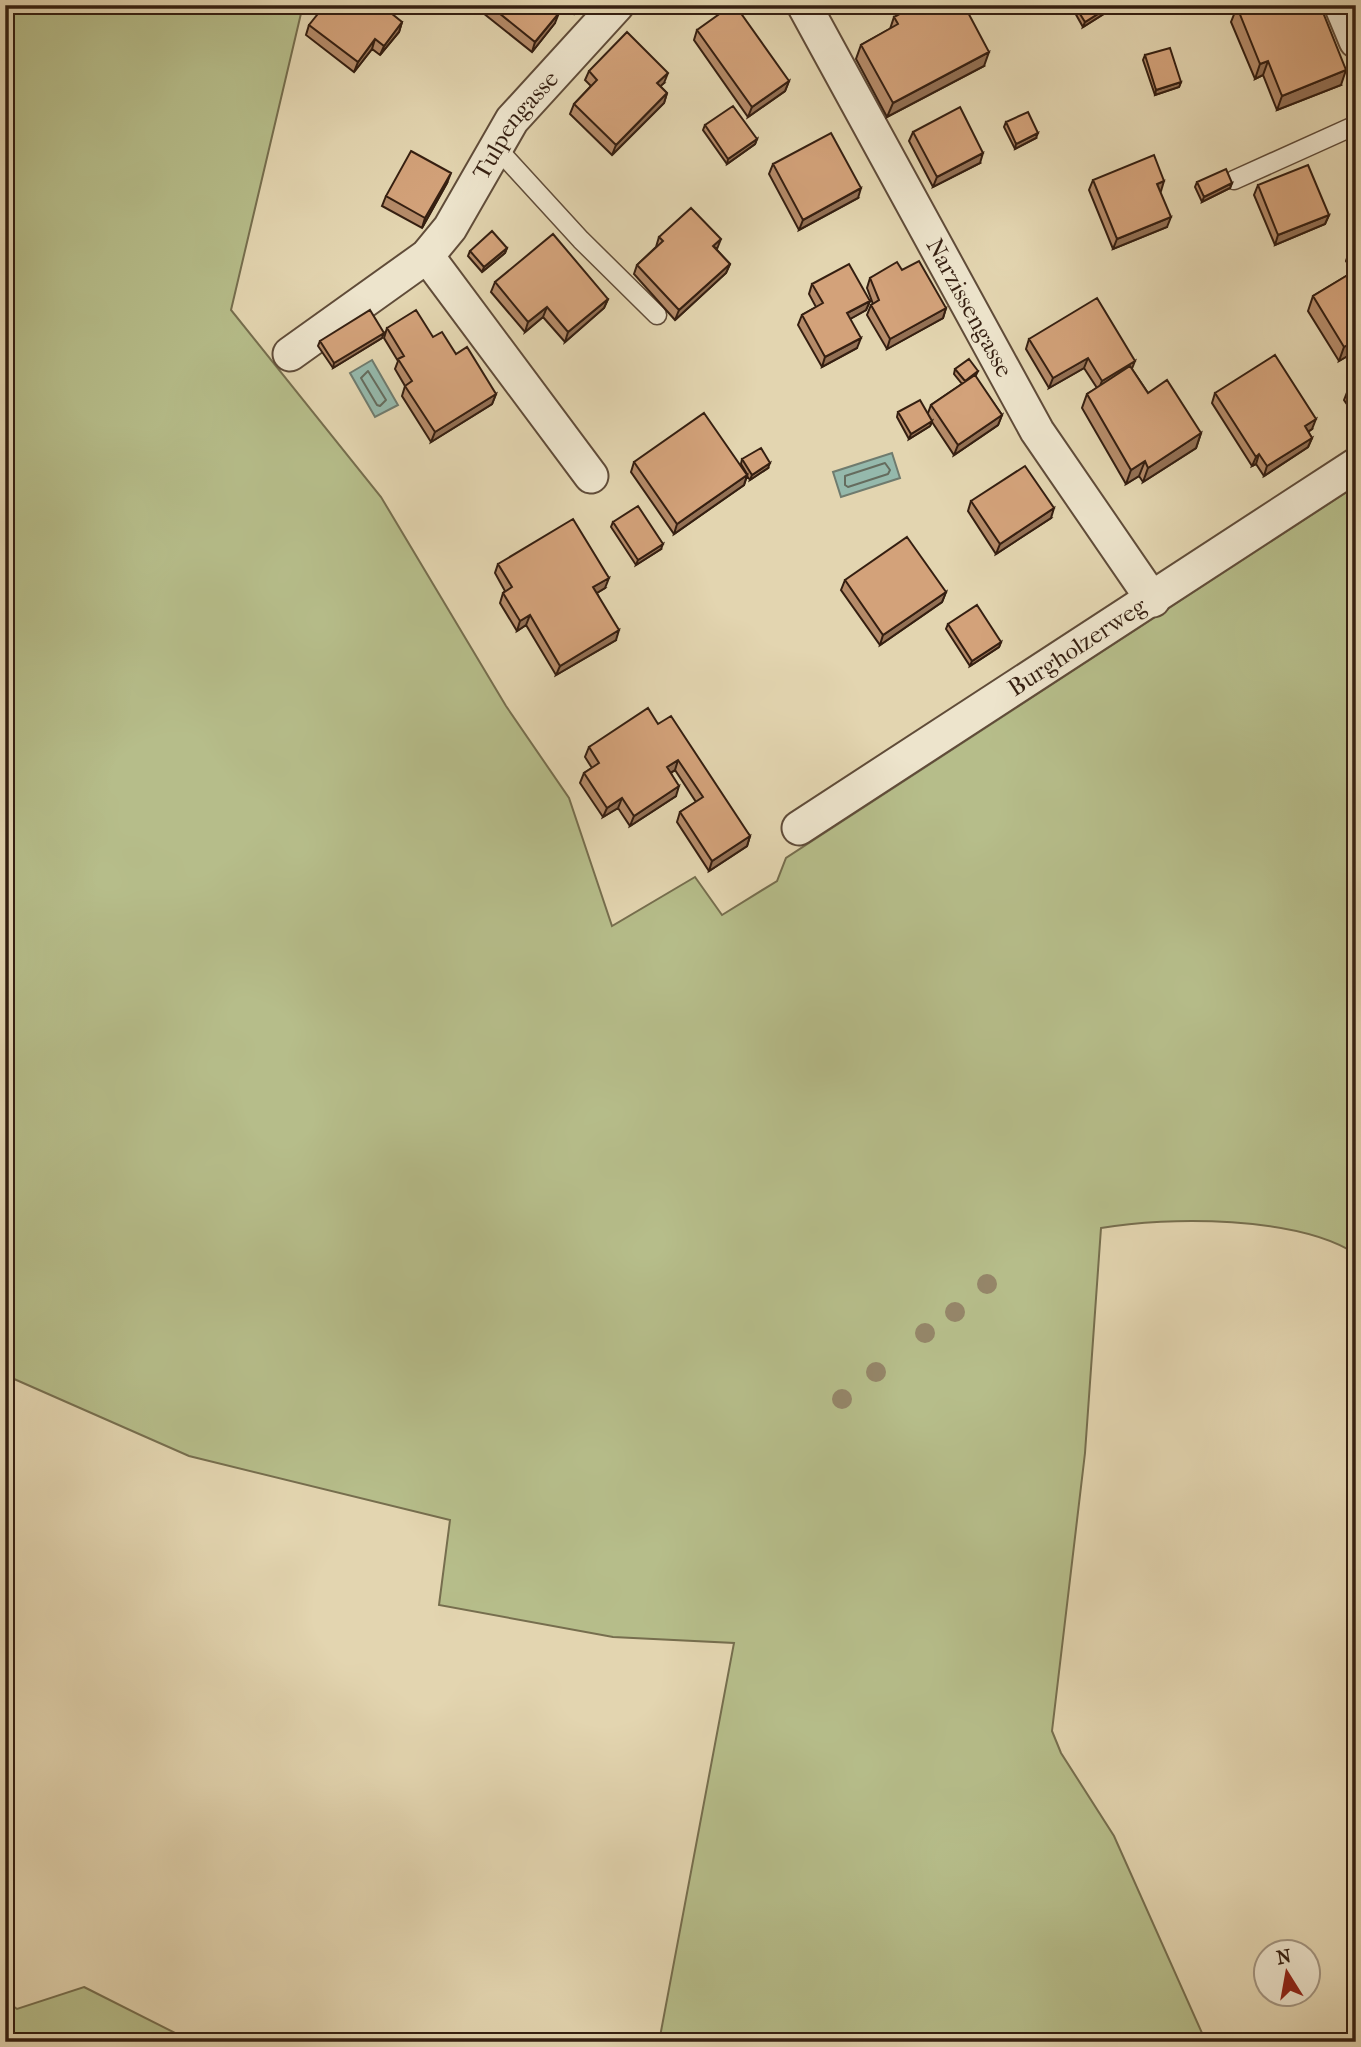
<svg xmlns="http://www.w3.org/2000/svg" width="1361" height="2047" font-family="'IM FELL French Canon',serif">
<rect width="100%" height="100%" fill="#e3d5b0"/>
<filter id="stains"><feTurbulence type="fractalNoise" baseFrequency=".00286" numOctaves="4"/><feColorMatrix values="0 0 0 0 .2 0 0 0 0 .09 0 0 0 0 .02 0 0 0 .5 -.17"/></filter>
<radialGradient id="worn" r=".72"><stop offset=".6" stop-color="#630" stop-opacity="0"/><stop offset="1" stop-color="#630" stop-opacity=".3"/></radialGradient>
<!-- green -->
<path fill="#b6bd8a" stroke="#766e4e" stroke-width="2" d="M5,5h298l-72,305 150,187 125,209 63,92 43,128 83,-49 27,38 55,-34 9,-23 570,-372v768c-58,-38 -188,-38 -255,-26l-16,225 -33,278 9,22 53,83 92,206h-547l75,-399 -121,-6 -174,-32 11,-85 -261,-64 -184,-81z
M84,1987l109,55h-188v-42l12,9z"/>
<!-- water -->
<path fill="#95b9ac" stroke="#6f7b6e" stroke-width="2" d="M372,360l26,45 -23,12 -25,-44z
M892,453l8,25 -59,19 -8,-25z"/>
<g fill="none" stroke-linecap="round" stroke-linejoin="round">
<!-- shore -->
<path stroke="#656c5e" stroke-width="2" d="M368,371l18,29 -6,6 -3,-1 -16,-27z
M885,463l5,7 -2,4 -40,13 -3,-2v-9z"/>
<defs>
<path id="lane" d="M495,146l86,94 76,75
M1234,180l122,-55"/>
<g id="street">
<path id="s1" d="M804,5l233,426 116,169"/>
<path d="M1341,5l15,36"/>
<path d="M427,256l164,220"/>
<path id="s2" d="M290,354l137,-98 23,-28 62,-108 105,-115"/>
<path id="s3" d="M799,828l557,-363"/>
</g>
</defs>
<!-- lane casing -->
<use href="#lane" stroke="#604c39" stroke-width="21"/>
<!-- street casing -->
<use href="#street" stroke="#604c39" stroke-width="37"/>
<!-- lane -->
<use href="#lane" stroke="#ede4cc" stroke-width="18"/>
<!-- street -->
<use href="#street" stroke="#ede4cc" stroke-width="33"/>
</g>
<!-- trees -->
<g fill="#958669">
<circle cx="987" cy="1284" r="10"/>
<circle cx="955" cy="1312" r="10"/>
<circle cx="925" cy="1333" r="10"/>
<circle cx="876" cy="1372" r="10"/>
<circle cx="842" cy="1399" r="10"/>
</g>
<!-- wall -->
<path fill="#b58b69" stroke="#351f11" stroke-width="2" d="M473,5h85l-3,5v13l-23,29z
M563,5h18l-7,9z
M1075,6l35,4 -27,17 -9,-16z
M1237,7l104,78 -64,25 -14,-35 -8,4 -24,-57z
M894,17l90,49 -97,51 -31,-58 5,-14 29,-16z
M402,22l-3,10 -19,23 -8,-6 -18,23 -48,-37 3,-10z
M697,30l92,51 -4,10 -37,26 -54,-77z
M1145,55l36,27 -2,5 -24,8 -12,-35z
M589,71l75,12 -4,3 7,7 -3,10 -52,52 -42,-41 4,-10 17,-18 -6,-6z
M1006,122l30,16 -21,11 -11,-22z
M705,125l52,14 -2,5 -28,20 -24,-34z
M913,132l67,31 -47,24 -24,-46z
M773,164l85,34 -59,32 -30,-56z
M1093,180l68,11h-1l7,36 -54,22 -24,-59z
M1197,182l35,1 -2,5 -28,14 -7,-15z
M447,183l-25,45 -40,-22 4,-10z
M1258,185l71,30 -4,9 -50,21 -21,-50z
M659,237l58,13 13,14 -4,9 -51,47 -41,-46 3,-9 19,-18z
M1356,243v108l-17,10 -31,-50 5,-15 40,-24 -7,-11 5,-15z
M507,248l-2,5 -23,19 -14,-16 2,-5z
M902,270l44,38 -3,10 -56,31 -20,-34 4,-10 2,-1 -6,-16 3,-10z
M495,282l113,17 -4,9 -39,34 -22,-25 -18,15 -34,-40z
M812,284l58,17 -4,9 -16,9 7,29 -35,19 -24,-42 4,-10 14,-8 -7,-13z
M387,328l46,9 23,17 40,40 -4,10 -61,38 -29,-46 3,-10 -10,-17 3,-8 -14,-23z
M382,338l-49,30 -15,-22 2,-5z
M1029,339l103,30 16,24 53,40 -5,15 -53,34 -4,-6 -13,8 -44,-76 5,-14 10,-6 -13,-20 -35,20 -23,-39z
M955,369l23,2 -3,6 27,38 -4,10 -44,30 -22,-33 -2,4 -21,13 -12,-22 1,-5 30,1 3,-8 31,-21 -8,-10z
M1356,385v32l-12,-17 4,-10z
M1215,393l97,36 -4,3 4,6 -4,9 -44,29 -8,-12 -4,2 -40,-63z
M742,459l26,9 -18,12 -3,-4 -3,9 -70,49 -43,-62 3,-10 113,12 -6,-10z
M971,501l80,17 -55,36 -28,-43z
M613,522l48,27 -25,16 -25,-38z
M498,564l107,24 -8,5 19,47 -60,35 -30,-50 -9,6 -17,-28 3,-10 2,-2 -10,-18z
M845,580l101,12 -4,10 -62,43 -39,-55z
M948,624l53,18 -2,5 -29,19 -24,-37z
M658,724l92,112 -3,10 -38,25 -32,-49 3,-10 16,-10 -21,-32 -4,3 5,23 -46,30 -12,-18 -15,9 -23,-34 4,-10 8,-5 -7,-11 4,-10z"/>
<!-- shaded-wall -->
<path fill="#947155" stroke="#351f11" stroke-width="2" d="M577,5h4l-7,9z
M1112,5l-2,5 -27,17 2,-5z
M559,13l-4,10 -23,29 3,-10z
M402,22l-3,10 -19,23 4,-9z
M375,39l-3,10 -18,23 4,-10z
M989,52l-5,14 -97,51 6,-14z
M1268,61l-5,14 -8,4 5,-15z
M1346,70l-5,15 -64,25 5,-14z
M668,73l-4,10 -11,10 4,-10z
M789,81l-4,10 -37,26 4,-10z
M1181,82l-2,5 -24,8 1,-5z
M667,93l-3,10 -52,52 4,-10z
M1038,133l-2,5 -21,11 1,-5z
M757,139l-2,5 -28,20 1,-5z
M983,153l-3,10 -47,24 4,-10z
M451,173l-4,10 -25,45 3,-10z
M1164,181l-3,10 -7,3 3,-10z
M1232,183l-2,5 -28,14 2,-5z
M861,188l-3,10 -59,32 4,-10z
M1329,215l-4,9 -50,21 3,-10z
M1171,217l-4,10 -54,22 4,-10z
M721,239l-4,10 -4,-3z
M507,248l-2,5 -23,19 2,-5z
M730,264l-4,9 -51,47 4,-10z
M608,299l-4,9 -39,34 3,-10z
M870,301l-4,9 -23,13 4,-10z
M547,307l-4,10 -18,15 3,-10z
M946,308l-3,10 -56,31 3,-10z
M384,333l-2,5 -49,30 1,-5z
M861,338l-4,10 -35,19 3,-10z
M1356,340v11l-17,10 5,-14z
M1088,358l-4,10 -35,20 4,-10z
M1135,361l-4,10 -33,20 4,-10z
M496,394l-4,10 -61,38 4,-10z
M1002,415l-4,10 -44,30 4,-10z
M1316,419l-4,10 -11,7 4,-10z
M932,421l-2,5 -21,13 2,-5z
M1201,433l-5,15 -53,34 5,-14z
M1312,438l-4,9 -44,29 3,-10z
M1259,454l-3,10 -4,2 4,-9z
M1145,461l-6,15 -13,8 5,-14z
M770,463l-2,5 -18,12 2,-5z
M747,475l-3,10 -70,49 3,-10z
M1054,508l-3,10 -55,36 4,-10z
M663,544l-2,5 -25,16 2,-5z
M609,578l-4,10 -15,9 3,-10z
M946,592l-4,10 -62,43 3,-10z
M530,615l-4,10 -9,6 3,-10z
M619,630l-3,10 -60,35 4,-9z
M1001,642l-2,5 -29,19 2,-5z
M678,760l-3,10 -12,7 4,-10z
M679,786l-3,10 -46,30 4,-10z
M622,798l-4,10 -15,9 4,-9z
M750,836l-3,10 -38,25 3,-10z"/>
<!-- building -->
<path fill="#d3a27a" stroke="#351f11" stroke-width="2" d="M325,5h56l21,17 -18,24 -9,-7 -17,23 -49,-37z
M489,5h65l-2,3 7,5 -24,29z
M732,5h3l54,76 -37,26 -55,-77z
M916,5h48l25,47 -96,51 -32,-58 37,-21 -4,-7z
M1077,5h35l-27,17 -10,-16z
M1241,5h79l26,65 -64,26 -14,-35 -8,3 -23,-57z
M627,32l41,41 -11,10 10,10 -51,52 -42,-41 23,-24 -8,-9z
M1170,48l11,34 -25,8 -11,-35z
M733,106l24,33 -29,20 -23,-34z
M960,107l23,46 -46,24 -24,-45z
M1028,112l10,21 -22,11 -10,-22z
M831,133l30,55 -58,32 -30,-56z
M411,151l40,22 -26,45 -39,-22z
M1154,155l10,26 -7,3 14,33 -54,22 -24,-59z
M1308,165l21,50 -51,20 -20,-50z
M1226,169l6,14 -28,14 -7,-15z
M691,208l30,31 -8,7 17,18 -51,46 -42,-45 26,-24 -4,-4z
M492,231l15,17 -23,19 -14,-16z
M553,234l55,65 -40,33 -21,-25 -19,15 -33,-40z
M1356,243v11l-5,-8z
M919,261l27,47 -56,31 -19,-34 8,-5 -9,-22 27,-16 5,8z
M849,264l21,37 -23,12 14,25 -36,19 -23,-42 21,-12 -11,-19z
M1356,270v70l-12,7 -31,-51z
M1097,298l38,63 -33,20 -14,-23 -35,20 -24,-39z
M370,310l14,23 -50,30 -14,-22z
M416,310l17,27 9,-5 14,22 11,-7 29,47 -61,38 -30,-46 7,-5 -14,-22 6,-3 -17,-28z
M1275,355l41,64 -11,7 7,12 -45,28 -8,-12 -3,3 -41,-64z
M969,359l9,12 -13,10 -10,-12z
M1130,366l18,27 19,-13 34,53 -53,35 -3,-7 -14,9 -44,-76z
M975,375l27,40 -44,30 -27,-40z
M1356,385v17l-8,-12z
M920,400l12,21 -21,13 -13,-22z
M704,413l43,62 -70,49 -43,-62z
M761,448l9,15 -18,12 -10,-16z
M1025,466l29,42 -54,36 -29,-43z
M638,506l25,38 -25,16 -25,-38z
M573,519l36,59 -16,9 26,43 -59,36 -30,-51 -10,6 -17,-28 9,-6 -14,-23z
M907,537l39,55 -63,43 -38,-55z
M977,605l24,37 -29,19 -24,-37z
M648,708l10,16 13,-8 79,120 -38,25 -32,-49 23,-15 -25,-37 -11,7 12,19 -45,30 -12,-18 -15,10 -23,-35 15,-10 -10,-16z"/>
<g text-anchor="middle" stroke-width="5" stroke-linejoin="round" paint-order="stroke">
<!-- street labels -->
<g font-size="24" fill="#351f11" stroke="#ede4cc">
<text dy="8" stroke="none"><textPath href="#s2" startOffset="327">Tulpengasse</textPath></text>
<text dy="8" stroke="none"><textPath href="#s1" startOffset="345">Narzissengasse</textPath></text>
<text dy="8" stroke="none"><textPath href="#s3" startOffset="332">Burgholzerweg</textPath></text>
</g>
</g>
<!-- margin -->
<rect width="1361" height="2047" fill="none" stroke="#e3d5b0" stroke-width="28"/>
<rect x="7" y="7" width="1347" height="2033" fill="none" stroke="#351f11" stroke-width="3.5"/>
<rect x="14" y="14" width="1333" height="2019" fill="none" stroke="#351f11" stroke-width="2"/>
<!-- north arrow -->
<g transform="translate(1287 1973) rotate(349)"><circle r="33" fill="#ede4cc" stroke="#a39581" stroke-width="2"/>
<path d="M0-5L12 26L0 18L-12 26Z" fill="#8f2418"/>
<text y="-10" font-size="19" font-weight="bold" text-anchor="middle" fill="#351f11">N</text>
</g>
<rect width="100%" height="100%" filter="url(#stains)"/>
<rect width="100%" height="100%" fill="url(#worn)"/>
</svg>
